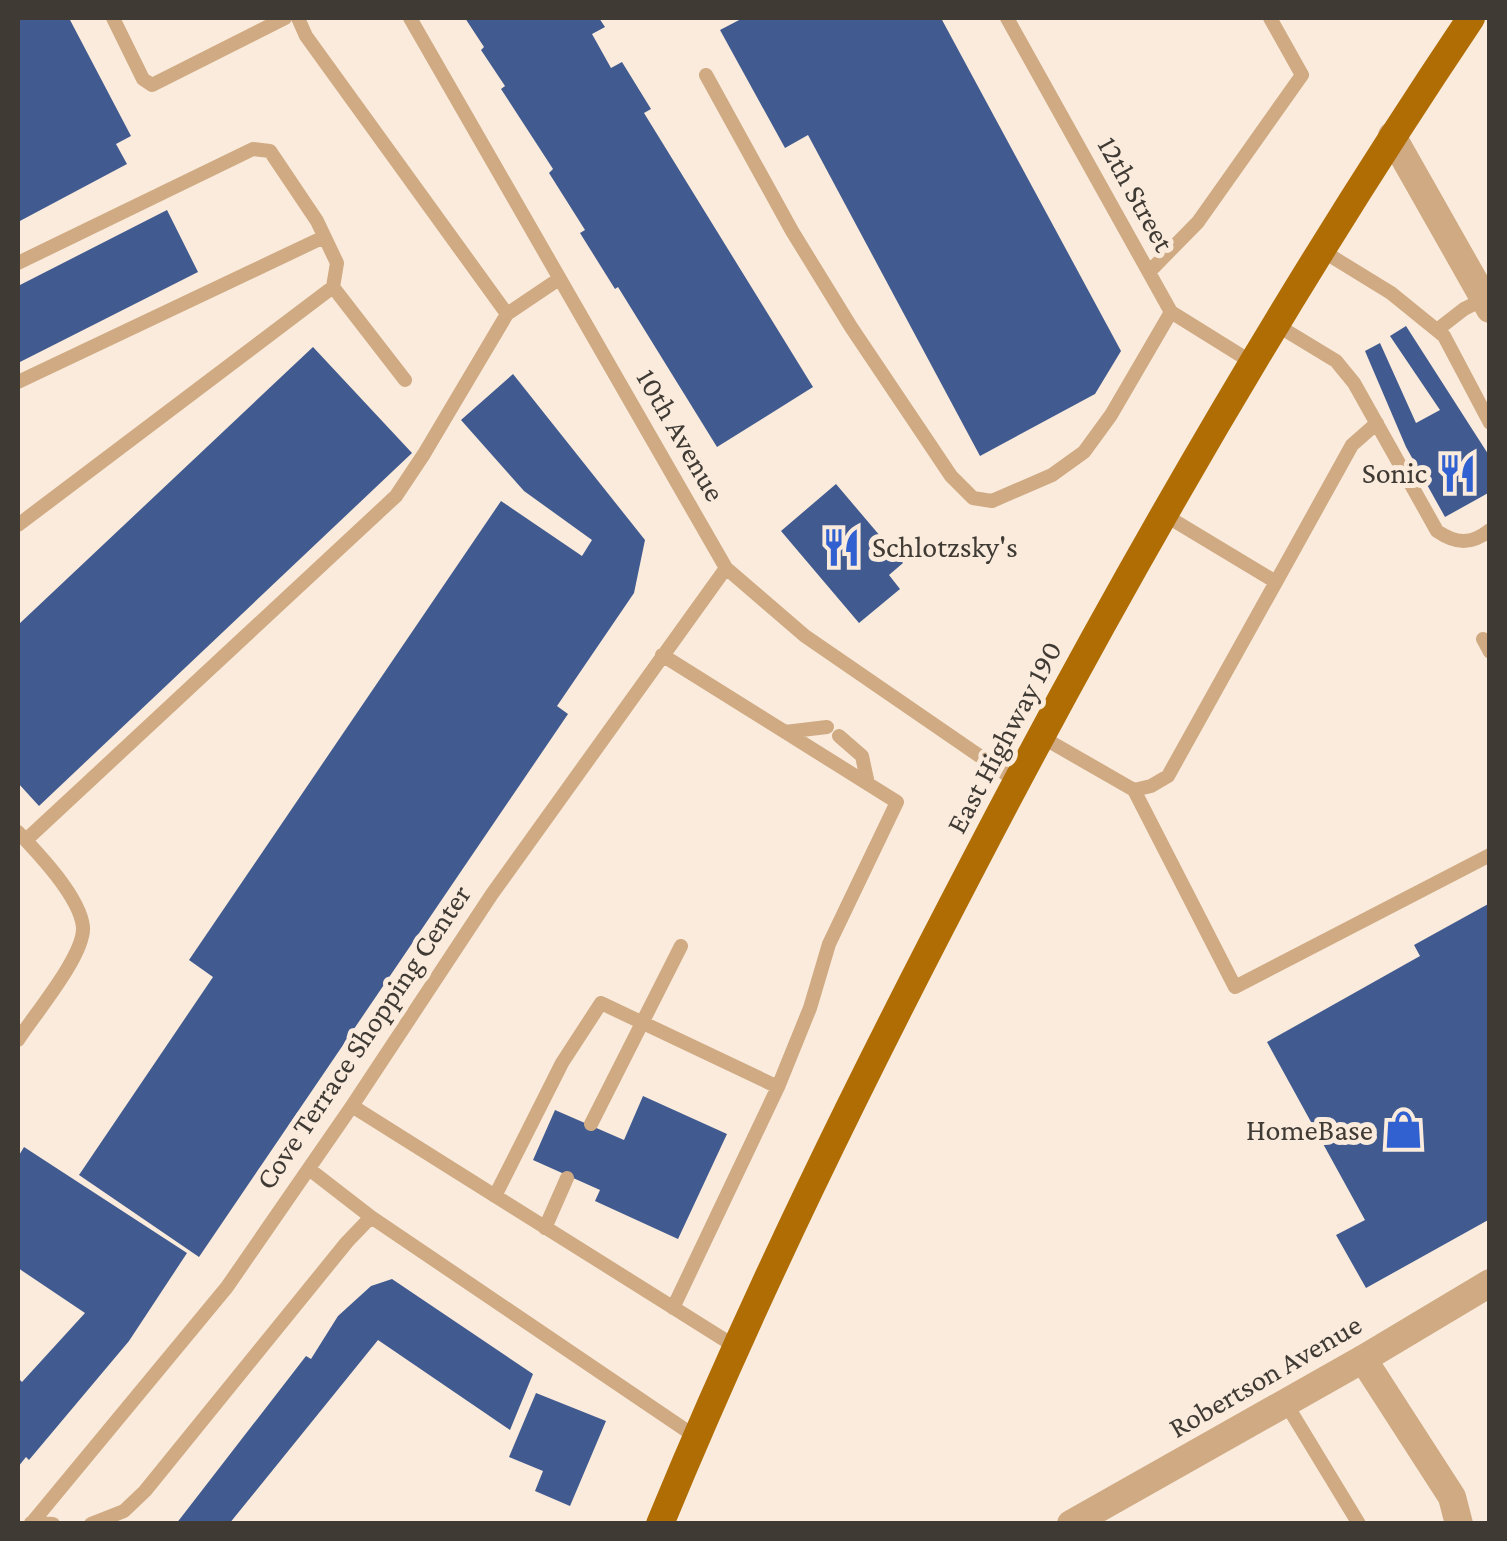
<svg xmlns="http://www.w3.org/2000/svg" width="1507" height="1541" font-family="'Crimson Pro',serif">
<rect width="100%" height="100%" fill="#faebdc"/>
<!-- building -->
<path fill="#415b90" d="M18,18h51l62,118 -15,8 11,20 -109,58z
M465,18h134l6,9 -13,7 19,34 11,-6 29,47 -7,4 169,274 -96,60 -99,-160 -3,2 -35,-56 5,-3 -36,-57 4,-4 -52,-80 4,-3 -24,-36 3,-3z
M743,18h198l180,333 -26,43 -115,62 -172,-321 -23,13 -65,-118z
M167,210l31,62 -180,91v-77z
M1406,326l84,131v35l-45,25 -39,-70 -41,-96 15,-8 36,80 24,-13 -50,-74z
M313,347l99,106 -373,353 -21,-23v-158z
M513,374l132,166 -11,53 -77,113 11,8 -369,543 -120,-82 134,-198 -24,-17 312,-459 81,55 10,-16 -68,-49 -63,-71z
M836,484l67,79 -14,12 11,14 -41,34 -78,-92z
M1490,903v316l-124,69 -30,-53 29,-15 -98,-178 153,-86 -6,-11z
M643,1096l84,38 -49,105 -83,-38 5,-11 -67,-30 22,-50 69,30z
M24,1147l163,106 -58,88 -100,119 -3,-3 -8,10v-89l4,4 63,-69 -67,-45v-111z
M392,1279l141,95 -23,56 -132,-90 -149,184h-53l130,-168 5,3 27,-43 33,-30z
M536,1393l70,28 -36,85 -35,-15 8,-20 -34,-14z"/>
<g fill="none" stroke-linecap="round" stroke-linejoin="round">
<!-- service -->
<path stroke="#cfaa83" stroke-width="14" d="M113,18l30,61 9,6 133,-67
M298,18l8,18 201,278 52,-35
M410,18l316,550 79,68 211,145
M1007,18l164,294 82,51
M706,75l86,156 59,96 100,149 22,22 19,3 60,-26 32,-23 27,-37 60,-103
M1321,250l70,43 53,43 46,87
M18,263l235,-114 17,2 47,70 20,42 -4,24 -315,238
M1149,272l49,-50 104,-147 -32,-57
M333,287l72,93
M1275,324l61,37 18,22 83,148c19,13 34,14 53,-1
M1437,330l27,-21 20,-10
M18,382l306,-145
M1276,582l76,-137 25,-22
M1483,639l7,13
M662,655l235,147 -68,142 -19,64 -32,79 -105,221
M785,732l42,-5
M839,736l23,20 6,28
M1040,736l94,54 17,-4 17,-10 108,-194 -113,-68
M1134,790l101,197 255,-132
M18,832c20,21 62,65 65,95 2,28 -49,88 -65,113
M26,840l370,-344 28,-42 83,-140
M352,1106l384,241
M591,1124l90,-178
M309,1169l62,48
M495,1196l67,-133 39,-60 177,84
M545,1228l22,-50
M1285,1402l74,122
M31,1523l22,1
M31,1524l196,-237 125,-181 140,-212 234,-326
M91,1524l33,-13 21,-20 202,-249 24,-25 325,220"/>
<!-- minor -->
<path stroke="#cfaa83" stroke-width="28" d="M1392,136l98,173
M1363,1359l89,138 7,27"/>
<!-- tertiary -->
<path stroke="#cfaa83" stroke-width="28" d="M1071,1524l292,-165 127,-76"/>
<!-- primary -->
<path stroke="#b06d04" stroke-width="28" d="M660,1524c93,-226 201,-445 314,-661 151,-290 315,-574 497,-845"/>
</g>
<!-- icons -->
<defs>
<symbol id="restaurant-bare" viewBox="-9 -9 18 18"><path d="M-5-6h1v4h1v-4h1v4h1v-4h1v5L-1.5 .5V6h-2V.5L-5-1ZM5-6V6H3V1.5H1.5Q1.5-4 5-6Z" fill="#3161d0" stroke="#faebdc" stroke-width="2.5" paint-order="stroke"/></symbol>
<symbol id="shop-bare" viewBox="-9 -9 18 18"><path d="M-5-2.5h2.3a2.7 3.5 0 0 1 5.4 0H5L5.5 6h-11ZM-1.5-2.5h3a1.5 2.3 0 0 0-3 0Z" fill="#3161d0" stroke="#faebdc" stroke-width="2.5" paint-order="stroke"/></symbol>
</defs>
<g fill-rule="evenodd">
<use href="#restaurant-bare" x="1430" y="446" width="55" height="55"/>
<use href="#restaurant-bare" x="814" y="520" width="55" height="55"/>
<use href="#shop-bare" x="1376" y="1102" width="55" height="55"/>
</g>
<g text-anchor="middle" stroke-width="10" stroke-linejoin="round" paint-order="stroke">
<!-- street labels -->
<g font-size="30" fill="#3f3a34" stroke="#faebdc">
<text transform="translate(1136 194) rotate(61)" y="10">12th Street</text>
<text transform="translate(681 435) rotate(60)" y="10">10th Avenue</text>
<text transform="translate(1004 737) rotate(-62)" y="10">East Highway 190</text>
<text transform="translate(363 1037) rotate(-56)" y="10">Cove Terrace Shopping Center</text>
<text transform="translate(1265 1376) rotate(-30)" y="10">Robertson Avenue</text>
</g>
<!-- poi labels -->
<g font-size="30" fill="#3f3a34" stroke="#faebdc" text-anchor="end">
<text x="1427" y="483">Sonic</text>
<text x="872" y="557" text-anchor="start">Schlotzsky's</text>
<text x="1373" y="1140">HomeBase</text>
</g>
</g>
<!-- border -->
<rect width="1507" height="1541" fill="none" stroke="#3f3a34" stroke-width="40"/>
</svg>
